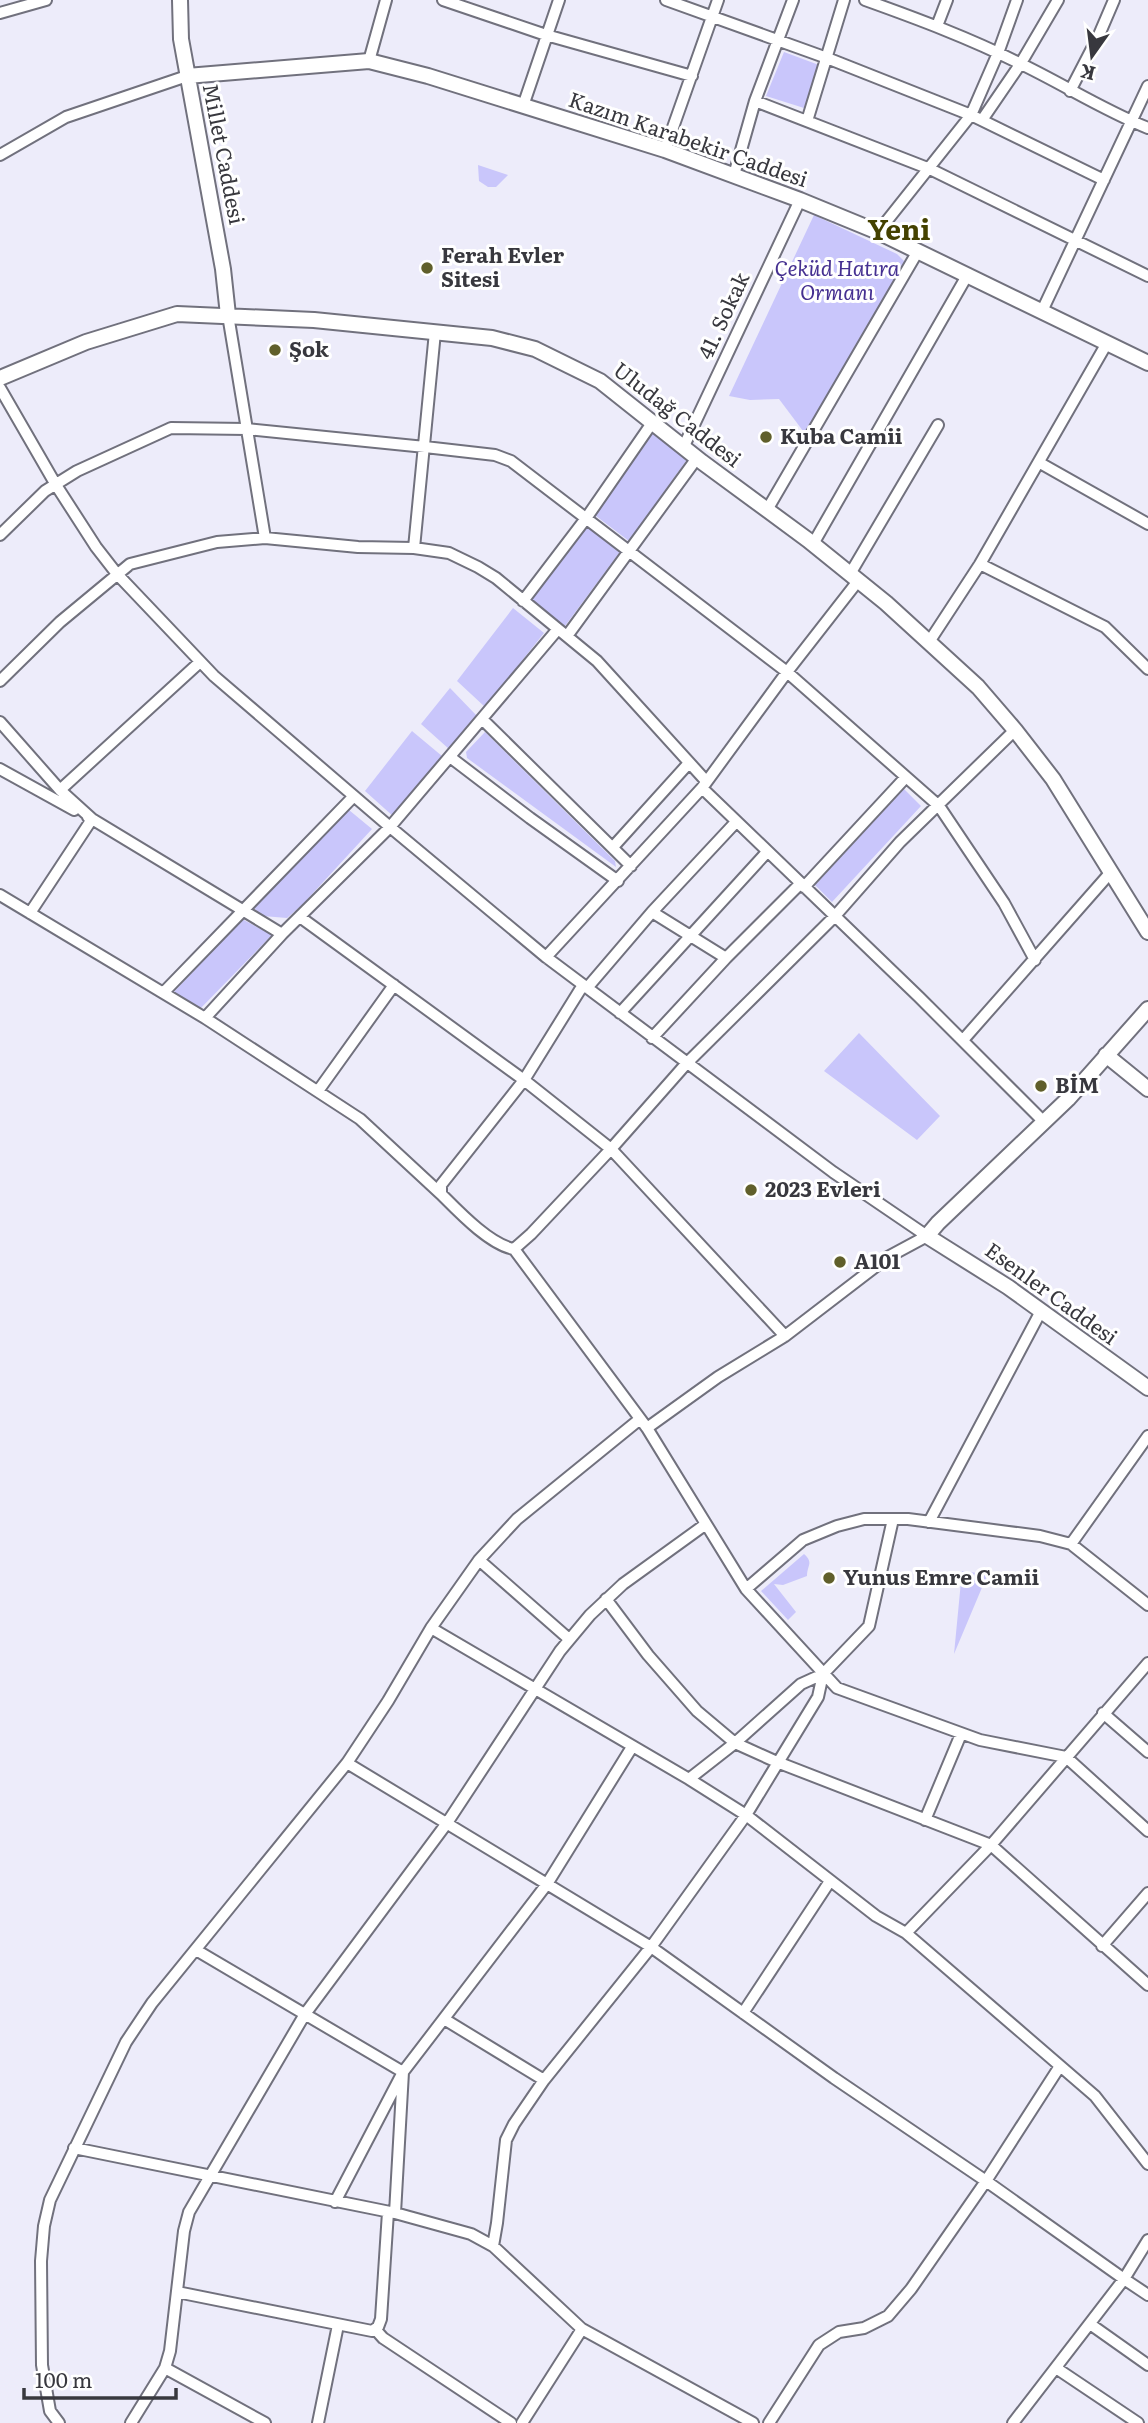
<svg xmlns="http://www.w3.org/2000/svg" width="1148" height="2423" font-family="Literata,serif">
<rect width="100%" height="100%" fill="#edecfa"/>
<!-- green -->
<path fill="#c9c6fb" d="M784,52l35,13 -15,43 -38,-12z
M478,165l30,10 -12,12h-8l-9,-6z
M814,215l83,39 8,8 -99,173 -27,-36 -29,1 -21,-4z
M658,433l28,22v6l-57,80 -33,-25v-4l52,-77z
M587,525l33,27 -55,74 -34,-26 1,-4z
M513,608l31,25 -59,74 -28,-26z
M450,688l27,28 -28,33 -28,-25z
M412,731l30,25 -48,61 -29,-26z
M485,732l130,129 1,6 -149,-109 -1,-6z
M904,789l17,17 -89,96 -17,-17z
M349,810l23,19 -70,76 -15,13 -24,-2 -9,-8z
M242,919l30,16 -73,75 -26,-17z
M859,1033l81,83 -23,24 -93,-69z
M804,1554c10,9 3,11 3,22l-24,9 -9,-1 22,28 -8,8 -27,-29z
M962,1571l22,3 2,4 -32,76z"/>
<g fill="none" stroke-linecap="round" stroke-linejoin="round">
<defs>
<path id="minor" d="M443,0l103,35 146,41
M666,0l161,58 144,57 133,65
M865,0c53,19 104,38 154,63 44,21 84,47 129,65
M0,13l46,-13
M937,26l10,-26
M369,61l17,-61
M1070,91l29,-56 15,-35
M755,101l175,68 218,107
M523,106l36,-106
M982,120l39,-57 37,-63
M807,121l37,-121
M665,150l53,-150
M0,155l66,-38 121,-41
M734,175l21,-74 38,-101
M878,232l93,-117 27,-62 19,-53
M1042,311l106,-225
M228,315l37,223
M0,388l56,97 40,62 21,27 97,102 176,151 156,130 287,215 94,64 -39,21 -103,79 -67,41 -71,51
M683,448l117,-248
M1040,463l108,61
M767,510l151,-259
M0,535l45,-44 32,-20 94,-43 76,1 178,18 70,8 16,6 276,211 152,134 65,97 31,57
M813,544l155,-270
M414,548l21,-216
M980,564l125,63 43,42
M850,574l88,-149
M523,601l64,-84 65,-94
M567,636l130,-178
M929,642l51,-78 127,-221
M0,681l60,-59 70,-58 87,-22 48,-4 93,9 56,1 35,5 29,14 18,11 101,83 109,120
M483,720l148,146
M0,722l60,68 32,29 190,115
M450,757l80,61 88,63
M0,769l74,41
M702,788l217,209 125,125
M60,790l140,-128
M613,847l76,-84
M804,887l102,-110
M0,895l205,123
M652,912l74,46
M30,913l62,-94 -4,-2
M300,917l224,163 87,69 174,187
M546,957l156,-169 85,-116 71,-91
M583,985l-59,95 -83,105v9c17,17 49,51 73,55l17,-15 80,-85 75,-85 149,-148 65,-74 115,-112
M587,988l65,-76 84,-90
M164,992l190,-196
M620,1013l147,-161
M652,1038l74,-80 75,-75
M963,1040l148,-168
M318,1091l76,-106
M441,1194l-81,-75 -155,-101 77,-84 108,-107 168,-198
M514,1249l133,179 99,161 91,99 143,52 86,17 82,74
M929,1522l112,-211
M1071,1544l77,-108
M479,1560l90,79
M746,1589l57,-49 34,-14 27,-7h44l132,17 31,8 77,61
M606,1599l42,56 49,56 38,32 42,19 214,83 157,140
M431,1628l258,151 57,36 130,101 30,17 189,163 53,68
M1103,1713l45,39
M347,1763l304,184 183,131 152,103 138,98 24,-39
M689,1779l46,-36 66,-59 22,-10 46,-48 24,-107
M925,1820l36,-86
M906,1933l85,-88 157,-182
M1102,1946l46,-53
M196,1950l207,122 -68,130
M743,2013l87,-132
M444,2019l100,61
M74,2148l321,65 76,21 22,12 89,83 171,94
M395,2213l8,-141 144,-188 85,-137
M493,2246l4,-23 9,-83 8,-16 30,-44 107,-133 95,-132 72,-118 5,-23
M177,2292l195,39 6,-4 3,-8 7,-107
M1090,2324l58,41
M375,2329l8,9 128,85
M165,2368l100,55
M1056,2368l82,55
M59,2423l-9,-12 -8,-46 -1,-104 3,-35 6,-26 76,-158 26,-39 195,-240 41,-62 43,-73 48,-68 38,-41 123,-100
M131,2423l34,-55 5,-17 14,-120 5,-19 116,-198 142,-191 113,-172 30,-36 33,-31 83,-60
M318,2423l20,-98
M522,2423l60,-94
M769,2423l50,-78 20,-13 25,-4 24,-12 23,-27 75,-108 74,-115
M1013,2423l111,-144 24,16"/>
<path id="tertiary" d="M180,0l1,39 42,230 5,46
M187,76l182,-15 59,15 237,74 135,50 78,32 270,131
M0,378l86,-36 91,-28 137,6 178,18 43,11 65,32 102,81 106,78 78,63 92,84 37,43 38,49 95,153
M1148,1009l-80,90 -130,124 -11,13 81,51 140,101
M1106,1055l42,34"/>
</defs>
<!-- minor casing -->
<use href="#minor" stroke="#71717d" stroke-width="14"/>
<!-- tertiary casing -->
<use href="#tertiary" stroke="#71717d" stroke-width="18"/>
<!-- minor -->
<use href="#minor" stroke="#fff" stroke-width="10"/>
<!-- tertiary -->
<use href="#tertiary" stroke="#fff" stroke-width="14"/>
</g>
<!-- markers -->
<g fill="#605f2b" stroke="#fff" stroke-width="2.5">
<circle cx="427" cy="268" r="7"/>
<circle cx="275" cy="350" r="7"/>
<circle cx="766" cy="437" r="7"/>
<circle cx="1041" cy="1086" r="7"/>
<circle cx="751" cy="1190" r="7"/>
<circle cx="840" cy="1262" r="7"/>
<circle cx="829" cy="1578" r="7"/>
</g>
<g text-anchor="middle" stroke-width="6" stroke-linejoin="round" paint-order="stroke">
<!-- street labels -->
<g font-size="21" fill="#38383e" stroke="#fff">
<text transform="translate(688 140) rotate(19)" y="7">Kazım Karabekir Caddesi</text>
<text transform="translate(223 154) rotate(79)" y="7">Millet Caddesi</text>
<text transform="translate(724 316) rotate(-65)" y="7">41. Sokak</text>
<text transform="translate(677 415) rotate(38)" y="7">Uludağ Caddesi</text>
<text transform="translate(1051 1294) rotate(36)" y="7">Esenler Caddesi</text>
</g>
<!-- poi labels -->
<g font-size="21" font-weight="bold" fill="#38383e" stroke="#fff" text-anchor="start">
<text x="441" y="263">Ferah Evler<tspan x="441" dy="24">Sitesi</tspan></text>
<text x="289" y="357">Şok</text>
<text x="780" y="444">Kuba Camii</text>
<text x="1055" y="1093">BİM</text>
<text x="765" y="1197">2023 Evleri</text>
<text x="854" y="1269">A101</text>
<text x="843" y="1585">Yunus Emre Camii</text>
</g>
<!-- park labels -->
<g font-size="21" font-style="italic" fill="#453091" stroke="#fff">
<text x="837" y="276">Çeküd Hatıra<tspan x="837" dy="24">Ormanı</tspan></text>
</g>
<!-- district labels -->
<g font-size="28" font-weight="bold" fill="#444100" stroke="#fff">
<text x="899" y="240">Yeni</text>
</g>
</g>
<!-- north arrow -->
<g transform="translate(1092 56) rotate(194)" stroke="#ffffff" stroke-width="5" paint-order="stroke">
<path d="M0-5L12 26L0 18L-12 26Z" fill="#38383e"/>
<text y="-10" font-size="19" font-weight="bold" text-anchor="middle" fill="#38383e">K</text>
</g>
<!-- scale -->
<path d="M24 2388v10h152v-10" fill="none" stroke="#38383e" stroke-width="3.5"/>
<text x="35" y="2388" font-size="21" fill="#38383e" stroke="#ffffff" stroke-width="5" paint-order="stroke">100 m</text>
</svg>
